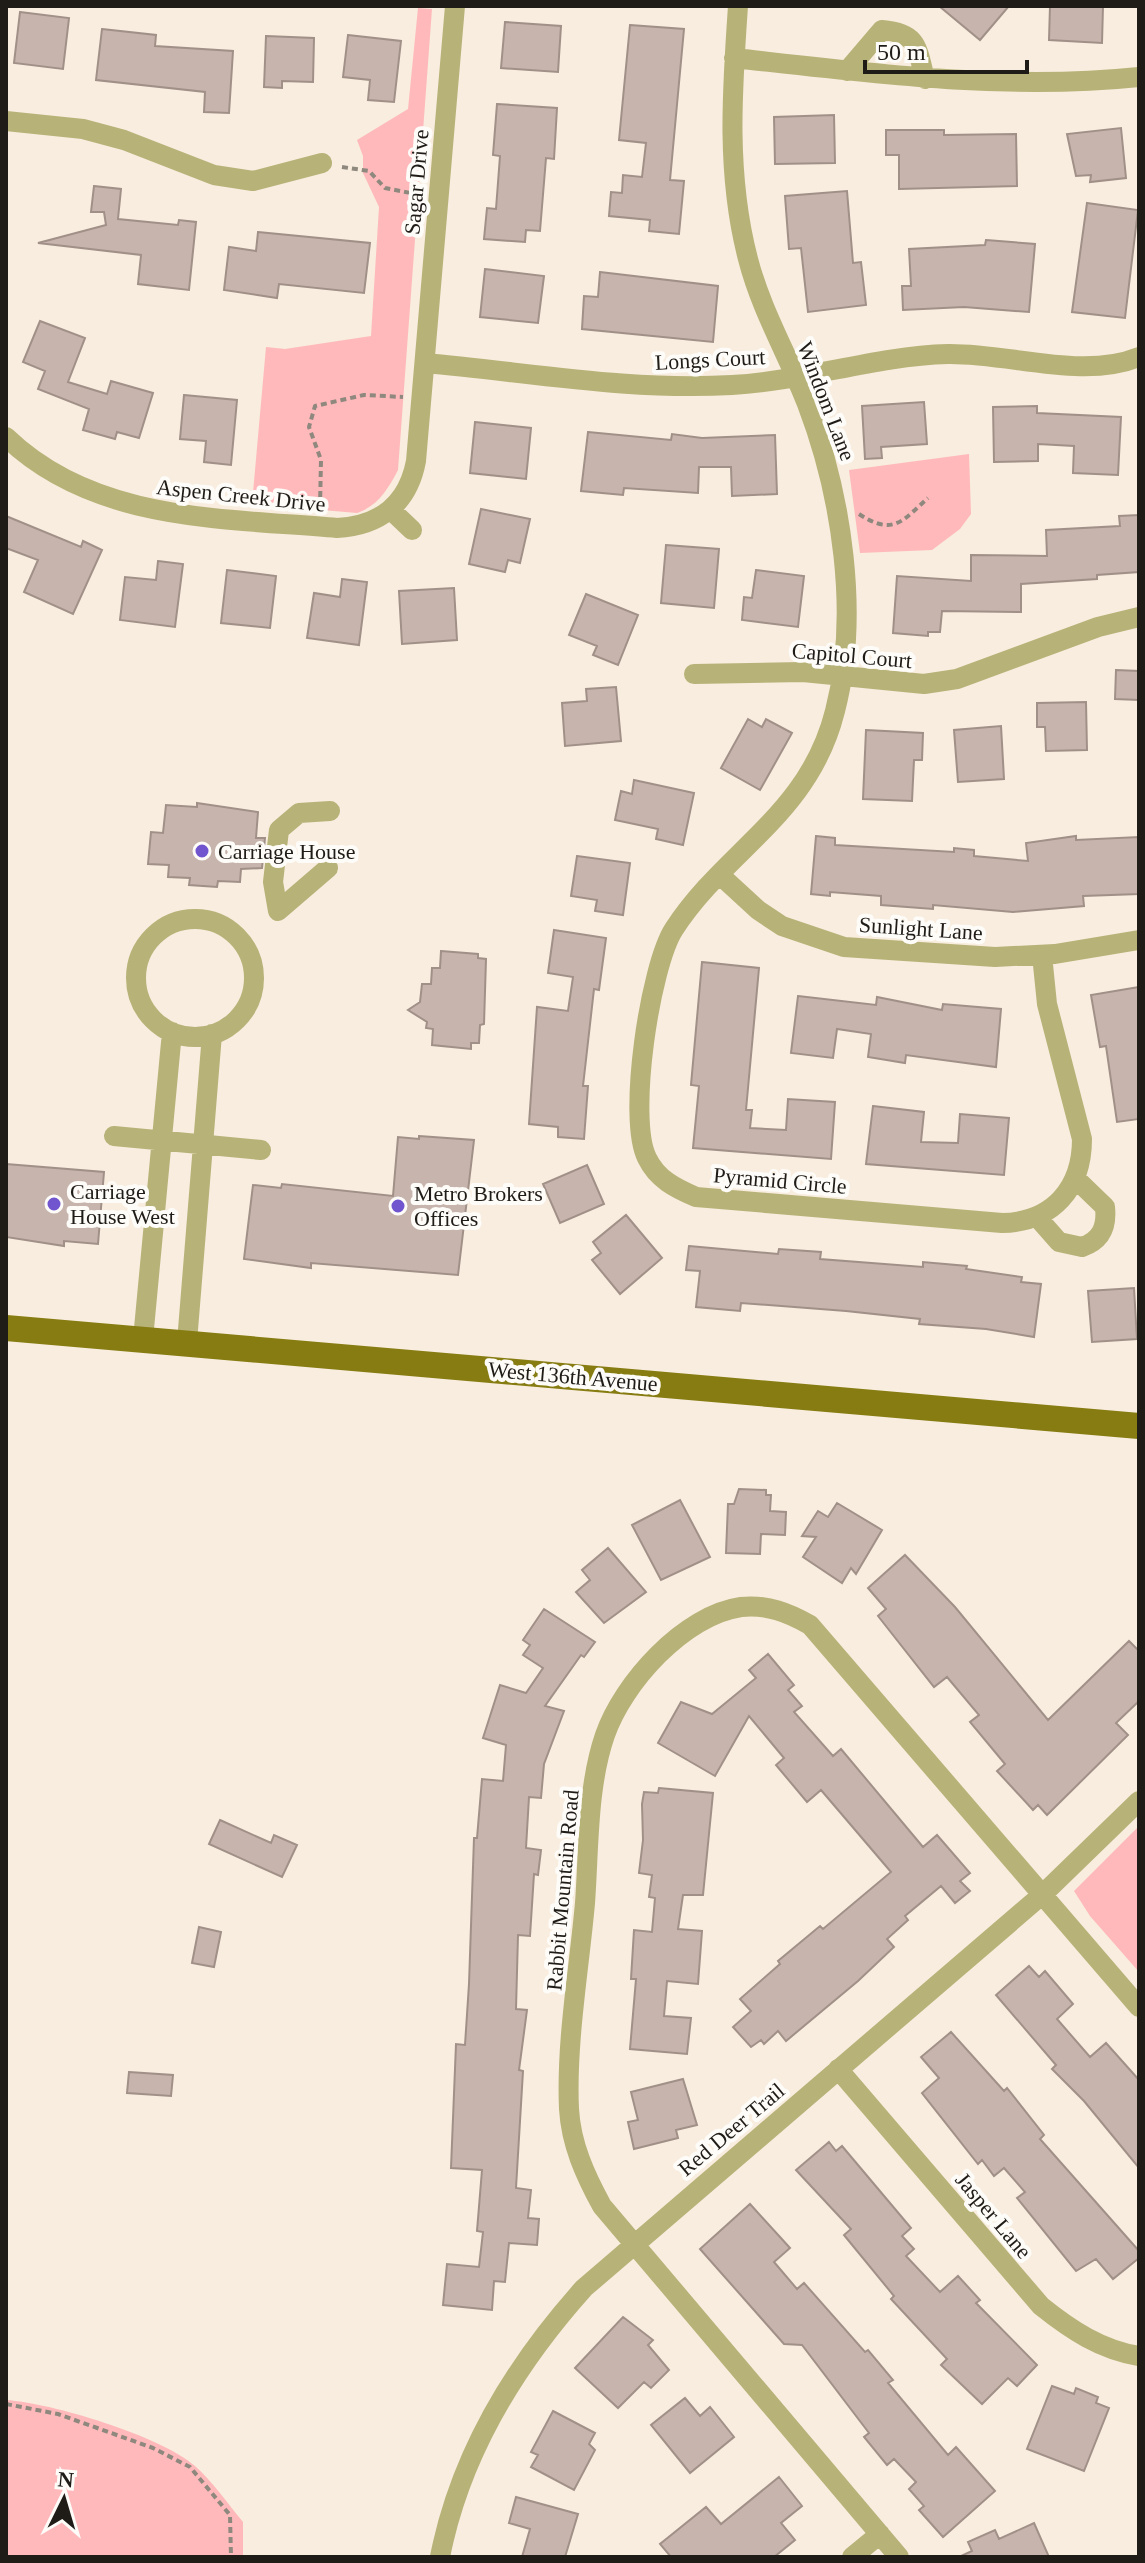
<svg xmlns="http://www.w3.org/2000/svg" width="1145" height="2563" font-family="'Times New Roman',serif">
<rect width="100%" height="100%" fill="#f8edde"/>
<!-- green -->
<path fill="#ffb9bb" d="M418,8l14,1 -34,461c-10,19 -20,36 -41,43l-105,-9 14,-157 19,2 86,-13 8,-129 -16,-34v-17l-6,-16 51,-31z
M969,454l2,60 -11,15 -28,21 -72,3 -11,-83z
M1139,1826v146l-49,-56 -16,-25z
M6,2400c46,3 155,36 189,66 18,16 33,38 48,56v35h-237z"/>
<!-- building -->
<path fill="#c7b5ad" stroke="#a19088" stroke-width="2" d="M939,6h70l-29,34z
M1050,6h53l-1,37 -53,-3z
M20,12l49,6 -6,51 -49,-6z
M505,22l56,4 -3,46 -57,-4z
M630,25l54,4 -14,151 14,1 -5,53 -30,-3 1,-11 -41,-4 2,-24 11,1 1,-18 19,2 4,-34 -27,-3z
M102,29l54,6 -1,11 78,5 -4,62 -25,-1 1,-20 -109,-12z
M348,35l53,6 -7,61 -26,-2 2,-20 -27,-3z
M266,36l48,2 -1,44 -31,-1v7l-18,-1z
M497,104l60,4 -3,51 -8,-1 -6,73 -14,-1 -1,12 -41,-3 3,-31 9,1 4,-53 -7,-1z
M834,115l1,48 -60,1 -1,-47z
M1121,128l5,50 -36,4 1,-7 -15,1 -9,-42z
M886,130h58v5l72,-1 1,52 -118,3v-34h-13z
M94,186l27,3 -3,30 60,6 1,-5 17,2 -7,68 -51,-6 3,-29 -103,-12 68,-18 -2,-13h-13z
M847,191l6,72 8,-1 5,43 -58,7 -7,-64 -12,1 -4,-53z
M1087,203l51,7 -13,108 -53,-6z
M258,232l112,11 -6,50 -85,-9 -2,14 -53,-8 5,-43 27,4z
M986,240l49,4 -6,68 -65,-5 -61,3 -1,-24h9l-2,-37 76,-4z
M485,269l59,7 -6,47 -58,-6z
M600,272l118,14 -5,56 -131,-13 2,-33 14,1z
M40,321l45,17 -17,44 39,12 4,-13 42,12 -14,45 -22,-6 -2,7 -32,-9 6,-21 -51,-20 7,-18 -22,-9z
M184,395l53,5 -6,65 -27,-3 2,-21 -26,-2z
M924,402l3,42 -46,3 1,11 -17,1 -3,-53z
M1037,406v7l84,4 -3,58 -45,-2 1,-27 -36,-2v17l-44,1 -1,-55z
M475,422l56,6 -5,51 -56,-6z
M588,432l83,8 1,-6 30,4 73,-3 2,59 -45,2 -1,-29h-32l-1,26 -74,-5 -1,7 -42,-4z
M481,509l49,10 -10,44 -12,-3 -3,12 -36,-8z
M1139,515v57l-42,3v4l-76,5v28l-79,-1 -2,21h-12v4l-35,-3 4,-57 74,5v-26l76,1 -1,-26 74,-4 -1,-10z
M6,516l75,31 2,-6 19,9 -29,64 -49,-22 14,-32 -32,-12z
M666,545l53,4 -5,59 -53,-5z
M158,561l25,3 -8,63 -55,-7 5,-43 31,3z
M227,570l49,6 -6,52 -49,-5z
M756,570l48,6 -6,51 -56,-7 2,-23 8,1z
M342,579l25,3 -8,63 -52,-7 7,-45 26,4z
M454,588l3,52 -55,4 -3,-53z
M586,594l52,21 -20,50 -25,-10 4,-9 -28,-11z
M1116,670l23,1v29l-24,-1z
M616,687l5,54 -56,5 -3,-43 25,-2 -1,-12z
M1086,702l1,48 -41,1 -1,-24h-8v-24z
M748,719l14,8 4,-8 26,14 -32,57 -39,-22z
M1001,726l3,53 -46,3 -4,-52z
M866,730l57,3 -1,27h-8l-2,41 -49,-2z
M634,780l60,13 -11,52 -27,-6 2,-10 -43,-9 6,-29 11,3z
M197,803l61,9 -2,26h9l-3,30 -21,1 -1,13 -22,-1 -1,6 -28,-2 1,-7 -22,-1 1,-12 -21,-1 3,-32 12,1 3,-28 31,2z
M816,836l19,2v7l119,7v-4l20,2v6l54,5 -2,-18 50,-7v4l63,-3v57l-56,2 1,10 -71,6 -80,-7v4l-52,-4v-9l-51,-4v4l-19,-2z
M577,856l53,7 -7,52 -28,-4 2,-11 -26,-4z
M554,930l52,8 -7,52 -5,-1 -11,97h5l-4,53 -26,-2v-10l-29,-3 8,-117 31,4 5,-34 -25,-4z
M441,951l37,3v4l8,1 -2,65 -4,1 -1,18h-8v6l-39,-4 1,-16 -7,-1 1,-6 -19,-12 12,-8 2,-18h9l1,-16h8z
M702,962l57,6 -13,142h6l-2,18 36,2 2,-31 47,3 -4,57 -138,-11 6,-62 -8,-1z
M1139,987v132l-22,3 -11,-76 -6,1 -9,-52z
M798,996l78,9 1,-8 65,13 1,-6 58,5 -5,58 -90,-12 -1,8 -37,-6 3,-23 -34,-5 -4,29 -42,-5z
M873,1106l51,6 -3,30 37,1 2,-29 49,4 -5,57 -138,-11z
M419,1136l55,4 -16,135 -147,-12v5l-67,-9 9,-74 28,3 1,-4 111,12 5,-59 21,2z
M6,1164l98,8 -6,72 -34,-3v5l-58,-9z
M587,1165l17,39 -44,19 -17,-39z
M626,1215l36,43 -42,36 -28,-34 9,-7 -8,-11z
M689,1246l89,8 1,-5 42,3 -1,7 103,8v-5l44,4 -1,3 56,8 -1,5 20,2 -7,53 -48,-8 -67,-5 1,-5 -74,-8 -105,-8 -1,8 -44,-4 4,-36 -14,-1z
M1134,1288l3,51 -45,3 -4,-51z
M739,1489l27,1v5h5l-1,16 16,1 -1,23 -24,-1 -1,20 -34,-1 2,-49h6z
M680,1500l30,57 -49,23 -29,-55z
M837,1503l45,27 -26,44 -5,-6 -9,15 -39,-26 13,-20 -14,-1 16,-25 10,6z
M608,1548l38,44 -42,31 -28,-31 14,-12 -8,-10z
M905,1555l50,52 93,113 81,-79 10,10v50l-23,22 12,12 -81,80 -9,-10 -5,5 -36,-39 8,-7 -35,-42 9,-7 -32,-38 -13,10 -56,-71 8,-7 -18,-21z
M544,1609l51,33 -11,15 -3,-2 -36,51 19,5 -20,53 -3,34 -12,-1 -3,51 15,2 -3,25 -4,-1 -4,62 -12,-1 -2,74 11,1 -8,60 4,1 -7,117 15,2 -3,28 11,1 -2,26 -28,-2 -4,39 -11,-1 -2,29 -49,-5 4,-41 32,3 4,-35 -6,-1 5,-61 -31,-2 5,-124 9,1 4,-61 5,-146h3l5,-59 21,2 3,-36 -23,-7 17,-53 26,8 17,-25 -20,-13 7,-10 -7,-5z
M768,1654l26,31 -6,5 14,16 -8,6 39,44 8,-7 82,98 14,-12 33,38 -10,8 10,10 -15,12 -14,-17 -36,30 3,4 -21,19 7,8 -36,34 -72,60 -8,-10 -14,13 -3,-4 -10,7 -18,-20 18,-16 -11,-12 40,-35 -2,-3 42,-35 3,3 68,-57 -70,-82 -14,12 -31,-37 8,-7 -35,-42 -34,60 -57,-33 23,-41 31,12 44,-36 -7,-8z
M659,1788l54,5 -10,102h-20l-5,34 24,2 -4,53 -31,-3 -3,35 27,2 -4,36 -57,-5 6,-70h-5l3,-49 18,2 3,-34 -6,-1 3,-22 -13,-2 4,-33 -1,-36 2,-12 14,1z
M220,1820l51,23 3,-8 23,10 -15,32 -73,-33z
M199,1927l22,5 -7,35 -22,-4z
M1029,1966l10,11 6,-6 28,33 -16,15 33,38 16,-14 33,37v88l-55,-67 -32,-32 4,-4 -60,-70z
M951,2032l53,59 3,-3 37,47 -4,4 99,112v7l-26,21 -17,-20 -20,12 -59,-73 8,-6 -21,-24 -10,8 -12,-16 -4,4 -56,-71 17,-15 -18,-21z
M129,2072l44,3 -2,21 -44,-3z
M683,2079l14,46 -21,5 2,8 -44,11 -6,-27 10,-2 -7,-28z
M829,2142l7,9 6,-5 69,82 -9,8 12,13 -8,7 34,36 18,-16 22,24 -4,3 61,62 -20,21 -9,-8 -26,26 -41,-39 6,-6 -56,-60 3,-3 -50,-61 7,-6 -55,-59z
M750,2204l40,44 -16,14 23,27 7,-6 61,69 3,-2 25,30 -5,3 60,72 8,-8 39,44 -52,46 -24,-27 5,-4 -15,-17 7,-7 -22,-23 -7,6 -23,-28 5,-4 -67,-88 -18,-1 -84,-95z
M623,2317l30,23 -5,5 21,25 -18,18 -7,-6 -26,26 -43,-40z
M1052,2386l22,8 2,-6 22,9 -2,6 13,5 -25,63 -57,-22z
M685,2398l15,18 10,-9 24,30 -44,36 -39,-48z
M553,2411l42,22 -6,11 6,6 -21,40 -43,-23 7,-12 -7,-3z
M779,2477l23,29 -21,17 14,17 -21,17h-103l-11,-13 46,-37 15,17z
M516,2497l62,17 -13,43h-43l8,-28 -21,-6z
M1034,2523l15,34h-90l13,-6 -4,-9 27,-12 4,9z"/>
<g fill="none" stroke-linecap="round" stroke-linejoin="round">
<!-- path -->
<path stroke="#8f887e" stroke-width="4" stroke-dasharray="6 4" stroke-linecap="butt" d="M342,167l27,4 16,17 36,7
M320,507l1,-47 -12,-33 6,-21 49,-11 39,2
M859,514c35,23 44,6 69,-16
M6,2404l52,10 95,34 37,19 40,48 1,42"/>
<!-- minor -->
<path stroke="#b7b278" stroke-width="20" d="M738,6c-6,85 -12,169 10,253 13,51 40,96 59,145 35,92 53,211 28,307 -26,104 -109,138 -161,218 -24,37 -47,190 -27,229 10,21 28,30 49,39l306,26c51,-1 80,-35 80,-84l-35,-135 -5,-49
M734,58c135,15 270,33 405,19
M847,71l35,-41c36,3 35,17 43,49
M6,121l77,8 41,11 90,35 39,6 69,-18
M425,363c102,9 204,28 307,22 73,-4 142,-29 216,-31 62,-1 134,26 191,3
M6,437c88,85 216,81 331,91 42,-2 71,-24 79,-67l39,-455
M391,510l21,20
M694,674l109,-2 121,12 33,-5 141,-52 41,-10
M721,876l37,34 24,16 62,21 151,10 60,-3 84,-14
M278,911l-5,-29 6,-52 20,-17 31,-2
M278,911l50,-43
M136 978a59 59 0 1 1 118 0a59 59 0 1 1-118 0Z
M114,1136l147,14
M1037,1217l22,25 23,5c20,-7 25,-21 23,-40l-29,-28
M143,1339l29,-307
M187,1342l25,-308
M838,2069l203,237c30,24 60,44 98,50
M440,2557c20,-102 75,-192 144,-269l459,-394 96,-93
M852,2557l28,-23
M899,2557l-297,-351c-17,-31 -31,-62 -33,-97 -3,-67 10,-139 16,-206 4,-54 2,-116 20,-168 18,-52 79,-120 136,-128 26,-3 48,6 69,18l329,382"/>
<!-- major -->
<path stroke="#867c11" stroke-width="26" d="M6,1328l1133,98"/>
</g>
<!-- markers -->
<g fill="#7055cf" stroke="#fefcf9" stroke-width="3">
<circle cx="202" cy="851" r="8"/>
<circle cx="54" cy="1204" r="8"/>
<circle cx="398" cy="1206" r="8"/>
</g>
<g text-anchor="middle" stroke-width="8" stroke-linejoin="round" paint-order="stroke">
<!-- street labels -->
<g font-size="22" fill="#1f1b16" stroke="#fefcf9">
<text transform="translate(416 182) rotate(-85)" y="8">Sagar Drive</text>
<text transform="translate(710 359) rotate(-3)" y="8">Longs Court</text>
<text transform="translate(827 401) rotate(69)" y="8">Windom Lane</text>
<text transform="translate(241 495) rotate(6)" y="8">Aspen Creek Drive</text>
<text transform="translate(852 655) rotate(5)" y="8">Capitol Court</text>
<text transform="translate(921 928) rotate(4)" y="8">Sunlight Lane</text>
<text transform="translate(780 1180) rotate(5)" y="8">Pyramid Circle</text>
<text transform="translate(573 1376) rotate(5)" y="8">West 136th Avenue</text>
<text transform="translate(562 1890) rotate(-85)" y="8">Rabbit Mountain Road</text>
<text transform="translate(731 2129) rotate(-40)" y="8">Red Deer Trail</text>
<text transform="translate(994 2215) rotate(50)" y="8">Jasper Lane</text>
</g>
<!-- poi labels -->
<g font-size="22" fill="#1f1b16" stroke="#fefcf9" text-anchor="start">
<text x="218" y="859">Carriage House</text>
<text x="70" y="1199">Carriage<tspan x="70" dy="25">House West</tspan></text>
<text x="414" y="1201">Metro Brokers<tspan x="414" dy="25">Offices</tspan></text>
</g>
</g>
<!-- border -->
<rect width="1145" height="2563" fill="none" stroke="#1f1b16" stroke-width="16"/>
<!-- north arrow -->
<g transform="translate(64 2499) rotate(5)" stroke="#fefcf9" stroke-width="6" paint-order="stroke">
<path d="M0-6L14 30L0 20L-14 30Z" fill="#1f1b16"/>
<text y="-12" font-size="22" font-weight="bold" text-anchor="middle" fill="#1f1b16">N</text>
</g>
<!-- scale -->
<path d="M865 60v12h162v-12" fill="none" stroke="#1f1b16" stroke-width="4"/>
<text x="877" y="60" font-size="24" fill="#1f1b16" stroke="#fefcf9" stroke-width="6" paint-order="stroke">50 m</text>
</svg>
